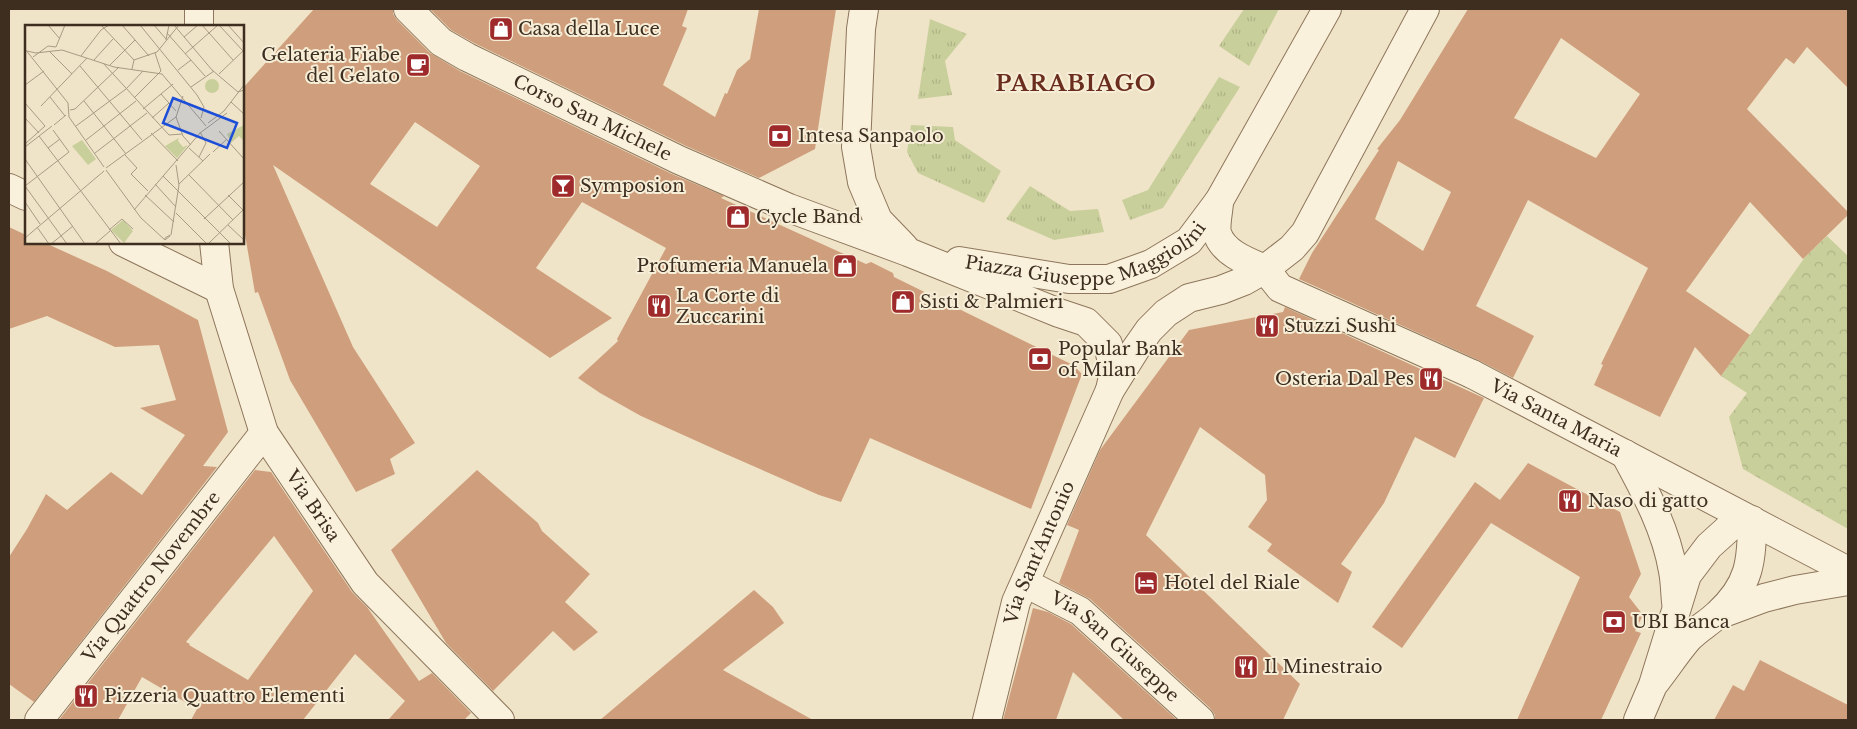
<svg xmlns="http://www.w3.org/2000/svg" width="1857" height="729" font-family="'Libre Baskerville',serif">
<defs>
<pattern id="grass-tufts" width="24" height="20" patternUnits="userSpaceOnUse" patternTransform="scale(1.25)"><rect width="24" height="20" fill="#c9cf9b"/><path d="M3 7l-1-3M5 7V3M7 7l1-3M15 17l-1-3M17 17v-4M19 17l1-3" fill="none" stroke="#aeb285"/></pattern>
<pattern id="forest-crowns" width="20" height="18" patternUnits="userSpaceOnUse" patternTransform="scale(1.25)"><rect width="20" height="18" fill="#c9cf9b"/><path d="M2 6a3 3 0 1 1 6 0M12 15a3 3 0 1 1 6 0" fill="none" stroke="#aeb285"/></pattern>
</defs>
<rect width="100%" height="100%" fill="#f0e4c8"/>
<!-- grass -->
<path fill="url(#grass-tufts)" d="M1244,9h35l-30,57 -30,-20z
M930,19l37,15 -22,27 7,34 -34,4z
M1219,77l21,10 -77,121 -33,12 -8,-20 26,-10z
M911,125l42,2 2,13 46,31 -17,32 -66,-30 -11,-21z
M1030,186l40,25 28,-2 6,23 -50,8 -48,-21z"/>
<!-- forest -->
<path fill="url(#forest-crowns)" d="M1827,236l21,20v273l-105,-60 -14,-52 18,-24 -26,-17 84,-119z"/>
<!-- building -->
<path fill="#cf9f7d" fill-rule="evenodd" d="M314,9h79v5l4,6 33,33 30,18 212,103 52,22 -3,2 145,66 5,-2 22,11 1,4 179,88 9,9 -51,135 -161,-71 -29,64 -22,-7 -98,-43 -80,-36 -41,-23 -22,-15 40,-37 -1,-2 49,-91 -84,-46 -46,66 76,50 -62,40 -277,-193 80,182 62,96 -25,16 5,15 -39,18 -66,-112 -32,-88 -3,1 -13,-76v-128zM415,122l65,44 -43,61 -67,-43z
M430,9h258l-6,17 5,2 -24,57 52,32 10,-24 2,1 10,-24 13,-11 9,-50h77l-21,140 -56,29 -73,-32 -212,-103 -23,-13z
M1468,9h380v79l-41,-41 -13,17 -8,-6 -39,51 101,103v3l-45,44 -53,-57 -64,89 64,44 -29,41 -26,-29 -35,70 -66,-32 9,-20 -2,-1 47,-96 -120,-68 -52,106 58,30 -21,42 -35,-18 -179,-81 13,-26 67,-103 -2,-1 23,-29zM1561,38l79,56 -44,64 -82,-40zM1398,161l53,31 -28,59 -48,-32z
M9,227l17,8v7h17l64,29 91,49 30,112 -25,34 14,1 -183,235 -25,-18v-127l18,-28 19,-35 21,16 44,-38 31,23 43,-60 -45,-27 36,-8 -17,-55 -44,2 -68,-31 -38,13z
M1285,307l199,91 -29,60 -40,-21 -31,66 -43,61 11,8 -14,31 -71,-52 5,-7 -24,-17 19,-27 -2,-25 -65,-48 -54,108 154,149 -17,36h-68v-5l-5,-7 -120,-109 -31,-16 20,-53 -12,-5 33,-75 89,-120 94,-18z
M1528,463l92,49 21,62 -12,23 14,18 -8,16 6,2 -40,87h-84l63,-143 -89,-54 -89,125 -30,-21 103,-145 25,18z
M255,470l16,2 81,120 15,15 52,74 13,-8 39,40 -7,7h-76l17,-19 -50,-47 -52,66h-112l6,-11 -55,-32 -24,43h-59zM274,536l39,55 -65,89 -59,-35 1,-1 -4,-2z
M477,470l61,53 4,8 48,43 -25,28 33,30 -24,19 -21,-20 -60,60 -47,-48 -55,-93z
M754,590l19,17 11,16 -61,47 90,50h-213z
M1033,608l15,4 23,12 106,96h-53l-51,-48 -17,48h-53z
M1760,660l88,45v15h-134l19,-35 11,6z"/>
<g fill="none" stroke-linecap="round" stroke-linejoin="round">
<defs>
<path id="pedestrian" d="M1265,269l15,19 192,86"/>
<g id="minor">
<path d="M199,9v17"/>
<path id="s1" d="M408,9l33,33 26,15 212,103 110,48 119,44 151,61 27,9 22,22 6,28 -4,18"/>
<path d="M864,9l-3,20 -5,118 6,35 16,38 26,27"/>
<path d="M9,188l17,8"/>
<path d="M1219,201c0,9 -4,23 -2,32 6,20 31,29 48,36"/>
<path d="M123,242l96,47"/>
<path id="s2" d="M214,242l5,47 45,144 101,150 135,137"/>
<path id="s3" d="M959,261l110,18h40l42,-15 38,-23 30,-40 108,-192"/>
<path id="s4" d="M1472,374l376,197"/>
<path d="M1625,454c20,37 41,75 48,117 2,10 2,21 3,31"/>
<path id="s5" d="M1025,583l55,28 120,109"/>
<path d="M1721,614l43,-16 31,-8 53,-9"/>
<path id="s6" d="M39,720l225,-287"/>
<path id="s7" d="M987,720l29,-118 94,-212 25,-40 14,-20 17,-17 23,-15 32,-8 23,-9 21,-12 27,-21 13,-15 120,-224"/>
<path d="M1638,720l15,-35 34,-110 22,-29 21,-19 22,-7c0,41 -2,65 -34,94 -9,9 -21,15 -30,25 -12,14 -23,31 -35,46"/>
</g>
</defs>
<!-- pedestrian casing -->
<use href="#pedestrian" stroke="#8d765c" stroke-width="30"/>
<!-- minor casing -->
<use href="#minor" stroke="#8d765c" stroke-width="30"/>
<!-- pedestrian -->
<use href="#pedestrian" stroke="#faf1dc" stroke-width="28"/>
<!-- minor -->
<use href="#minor" stroke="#faf1dc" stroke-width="28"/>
</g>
<!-- icons -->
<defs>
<symbol id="shop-square" viewBox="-11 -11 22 22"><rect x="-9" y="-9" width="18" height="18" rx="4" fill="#9e2a2b" stroke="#f7eed8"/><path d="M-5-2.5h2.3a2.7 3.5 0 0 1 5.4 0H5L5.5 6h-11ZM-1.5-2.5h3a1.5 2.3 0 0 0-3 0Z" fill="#fff"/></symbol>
<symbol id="cafe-square" viewBox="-11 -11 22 22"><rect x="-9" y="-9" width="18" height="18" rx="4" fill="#9e2a2b" stroke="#f7eed8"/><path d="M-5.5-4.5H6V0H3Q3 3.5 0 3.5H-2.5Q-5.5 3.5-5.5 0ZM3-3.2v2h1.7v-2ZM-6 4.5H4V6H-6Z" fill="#fff"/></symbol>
<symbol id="bank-square" viewBox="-11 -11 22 22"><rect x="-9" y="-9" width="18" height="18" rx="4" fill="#9e2a2b" stroke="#f7eed8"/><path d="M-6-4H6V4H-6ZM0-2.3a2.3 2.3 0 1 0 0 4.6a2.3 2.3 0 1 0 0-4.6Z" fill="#fff"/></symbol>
<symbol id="bar-square" viewBox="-11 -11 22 22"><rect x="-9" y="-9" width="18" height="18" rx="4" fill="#9e2a2b" stroke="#f7eed8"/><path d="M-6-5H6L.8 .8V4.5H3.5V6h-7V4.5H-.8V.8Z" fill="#fff"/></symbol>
<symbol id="restaurant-square" viewBox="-11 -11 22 22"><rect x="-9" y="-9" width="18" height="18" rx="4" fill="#9e2a2b" stroke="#f7eed8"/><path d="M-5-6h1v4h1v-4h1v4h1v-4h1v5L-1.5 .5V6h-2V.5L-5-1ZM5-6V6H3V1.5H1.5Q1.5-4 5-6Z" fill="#fff"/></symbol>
<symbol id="hotel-square" viewBox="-11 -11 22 22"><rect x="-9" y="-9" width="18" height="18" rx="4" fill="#9e2a2b" stroke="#f7eed8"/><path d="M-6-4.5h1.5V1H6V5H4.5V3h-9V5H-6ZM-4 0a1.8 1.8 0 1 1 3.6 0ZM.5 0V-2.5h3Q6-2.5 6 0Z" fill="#fff"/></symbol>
</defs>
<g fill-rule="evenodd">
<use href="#shop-square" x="487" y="15" width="28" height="28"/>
<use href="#cafe-square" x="404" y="51" width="28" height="28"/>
<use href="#bank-square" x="766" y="122" width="28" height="28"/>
<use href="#bar-square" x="549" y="172" width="28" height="28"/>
<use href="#shop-square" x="724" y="203" width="28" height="28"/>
<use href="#shop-square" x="831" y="252" width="28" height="28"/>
<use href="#shop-square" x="889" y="288" width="28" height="28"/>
<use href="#restaurant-square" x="645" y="292" width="28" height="28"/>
<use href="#restaurant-square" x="1253" y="312" width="28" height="28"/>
<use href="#bank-square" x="1026" y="345" width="28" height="28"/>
<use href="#restaurant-square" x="1417" y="365" width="28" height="28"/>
<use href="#restaurant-square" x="1556" y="487" width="28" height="28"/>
<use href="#hotel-square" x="1132" y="569" width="28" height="28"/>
<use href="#bank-square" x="1600" y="608" width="28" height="28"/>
<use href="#restaurant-square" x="1232" y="653" width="28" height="28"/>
<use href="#restaurant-square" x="72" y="682" width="28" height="28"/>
</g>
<g text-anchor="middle" stroke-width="4" stroke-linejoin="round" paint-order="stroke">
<!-- poi labels -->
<g font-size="18" fill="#3d2e20" stroke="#f7eed8" text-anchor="start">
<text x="518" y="35">Casa della Luce</text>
<text x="400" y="61" text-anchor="end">Gelateria Fiabe<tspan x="400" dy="21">del Gelato</tspan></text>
<text x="798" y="142">Intesa Sanpaolo</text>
<text x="580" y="192">Symposion</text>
<text x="756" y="223">Cycle Band</text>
<text x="828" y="272" text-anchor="end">Profumeria Manuela</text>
<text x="676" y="302">La Corte di<tspan x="676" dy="21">Zuccarini</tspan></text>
<text x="920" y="308">Sisti &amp; Palmieri</text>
<text x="1284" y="332">Stuzzi Sushi</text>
<text x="1058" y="355">Popular Bank<tspan x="1058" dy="21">of Milan</tspan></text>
<text x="1414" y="385" text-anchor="end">Osteria Dal Pes</text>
<text x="1588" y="507">Naso di gatto</text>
<text x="1164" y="589">Hotel del Riale</text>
<text x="1632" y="628">UBI Banca</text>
<text x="1264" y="673">Il Minestraio</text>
<text x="104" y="702">Pizzeria Quattro Elementi</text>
</g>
<!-- street labels -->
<g font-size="18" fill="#3d2e20" stroke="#f7eed8">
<text dy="6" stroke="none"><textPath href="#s1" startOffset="216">Corso San Michele</textPath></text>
<text dy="6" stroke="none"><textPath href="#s3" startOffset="134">Piazza Giuseppe Maggiolini</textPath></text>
<text dy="6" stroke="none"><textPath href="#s4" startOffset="95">Via Santa Maria</textPath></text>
<text dy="6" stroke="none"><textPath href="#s2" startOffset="286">Via Brisa</textPath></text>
<text dy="6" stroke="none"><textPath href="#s7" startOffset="176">Via Sant'Antonio</textPath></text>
<text dy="6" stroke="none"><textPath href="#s6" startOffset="182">Via Quattro Novembre</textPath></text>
<text dy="6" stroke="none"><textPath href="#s5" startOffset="111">Via San Giuseppe</textPath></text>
</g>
<!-- district labels -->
<g font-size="22" font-weight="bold" letter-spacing="1" fill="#6b2e1e" stroke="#f7eed8">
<text x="1076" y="91">PARABIAGO</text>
</g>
</g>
<!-- overview -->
<g transform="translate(25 25)">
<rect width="219" height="219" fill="#f0e4c8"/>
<path d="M57,115l14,19 -8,6 -16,-19zM98,195l10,11 -9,12 -13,-13z" fill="#c9cf9b"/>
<path d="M219,100v16l-5,-5 -8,7 -4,-9zM154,113l-1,3 5,6 5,-2 -11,13 -12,-12z" fill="#c9cf9b"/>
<path d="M180 61a7 7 0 1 1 14 0a7 7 0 1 1-14 0Z" fill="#c9cf9b"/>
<path fill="none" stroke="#a89b85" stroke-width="1" d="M23,0l12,14M76,0l33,35M97,0l27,31M115,0l57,70 7,12 -3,11M129,0l12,14M149,0l38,45 26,22 6,-2M177,0l31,35M194,0l25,27M203,0l16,18M142,8l38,43M159,12l14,-12M141,15l3,-15M31,22l9,-22M0,24l43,54 1,14 35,50M2,26l9,2 26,-3 52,17 48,7 44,52M24,26l23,23M160,29l33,-29M56,31l20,-26 8,-5M8,32l15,-11 8,1M69,35l19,-21M78,38l66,72 13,-1M85,40l25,-25M55,41l62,74M107,44l2,-9 23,-8 22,-27M153,45l13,-10M194,49l25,-24M0,60l19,-14M166,62l23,-16M136,69l15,17M158,71l-7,21 7,19 8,9M25,72l15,19M109,73l27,-27 -6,-18M59,76l42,53M206,77l13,12M0,78l20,23 -20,18M16,81l46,-48M118,84l30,-25M45,85l5,-1 44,-42M0,93l14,15M127,93l17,-15M183,98l16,-12 20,-26M29,100l12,-10M51,101l50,-37 17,-18M194,106l25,28M126,108l27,28M14,111l82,108M61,115l50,-39M0,122l27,-21M23,123l12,-9M164,123l14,13M188,127l14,-13M70,128l52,-40M100,130l12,13 -6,6 17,17M174,132l7,-14 -6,-11M0,134l60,85M81,143l70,-51M81,145l35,48 24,22M164,150l44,45M138,151l68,68M130,159l21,23M154,159l31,-30M0,161l44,-34 -16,-22M0,161l42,58M120,170l29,27M203,170l15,15M0,177l15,22M109,185l66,-77 27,-20M151,188l31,31M179,194l40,-37M203,200l16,15M12,202l12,17M84,205l13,-11 11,10M145,210v1l-5,4v-2zM146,210l8,-50 -3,-20M0,213l79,-67M26,219l22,-18M70,219l15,-13M183,219l36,-35"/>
<path fill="#1d4ed8" fill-opacity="0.15" stroke="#1d4ed8" stroke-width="2.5" d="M148,73l64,25 -10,25 -64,-25z"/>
<rect width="219" height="219" fill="none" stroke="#3d2e20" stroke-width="2.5"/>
</g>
<!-- border -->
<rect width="1857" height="729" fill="none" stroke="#3d2e20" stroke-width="20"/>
</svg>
